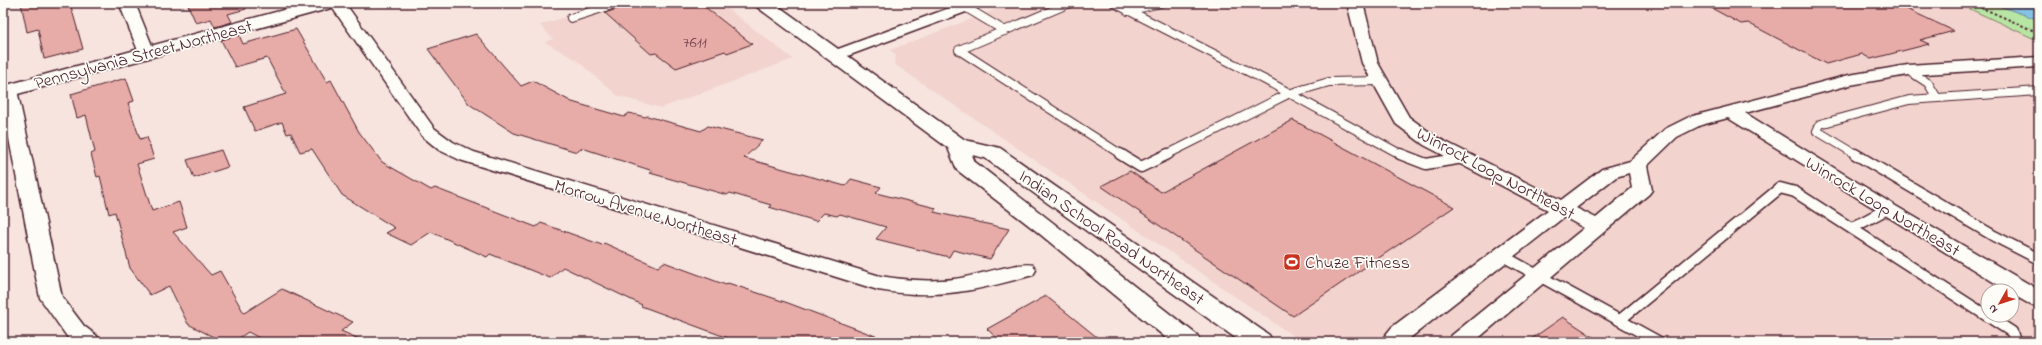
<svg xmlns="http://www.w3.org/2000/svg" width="2042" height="345" font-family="'Indie Flower',sans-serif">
<rect width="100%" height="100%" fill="#f7e4df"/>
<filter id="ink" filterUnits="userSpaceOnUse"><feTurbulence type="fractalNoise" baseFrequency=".025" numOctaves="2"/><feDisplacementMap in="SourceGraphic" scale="8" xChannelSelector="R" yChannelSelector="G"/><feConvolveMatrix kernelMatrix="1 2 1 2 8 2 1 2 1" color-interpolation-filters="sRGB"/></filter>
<g filter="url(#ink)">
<!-- built -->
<path fill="#f2d3ce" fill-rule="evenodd" d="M611,3h109l73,56 -132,49 -43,-12 -43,-37 -30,-17 8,-3 -13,-14z
M1013,3h1026v339h-737l-408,-278 2,-9 -6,-5zM1988,291h24v24h-24z"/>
<!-- green -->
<path fill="#b7e5a3" stroke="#808267" d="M1957,3h82v38z"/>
<!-- water -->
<path fill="#84c3e5" stroke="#6d819b" d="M1991,3h48v17z"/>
<!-- building -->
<path fill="#e8aca8" stroke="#4a1f2b" d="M21,3h49l13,46 -39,10 -6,-30 -11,3z
M187,3h58l1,6 -18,5 4,8 -17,5 -4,-8 -15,4z
M623,3h77l52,41 -25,9 -2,-2 -49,17 -20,-15 -5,1 -46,-41 15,-5z
M1702,3h192l60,28 -34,9 9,4 -58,15 -9,-5 -36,10 -78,-41 -7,1z
M296,29l31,53 4,-2 28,52 23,30 49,28 4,-2 101,39 5,-4 61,22 2,-2 54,24 6,-5 62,23 2,-2 60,20 98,37 -1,2h-146l-98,-36 1,-1 -79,-38 -13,11 -60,-24 -3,3 -56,-25 -20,13 -25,-12 9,-5 -53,-33 -30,-46 -12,3 -9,-19 -4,1 -5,-12 -27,9 -11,-24 42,-13 -19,-36 -32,9 -14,-27 18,-5 4,9z
M476,34l45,52 12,-5 39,21 52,15 5,-4 16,4 2,-1 54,15 7,-5 55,14 -19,18 101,28 6,-7 30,8 -5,6 60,15 -2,4 75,17 -19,30 -37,-9 -4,7 -73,-18 10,-12 -46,-13 -3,2 -13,-3 -8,8 -47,-14 2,-2 -41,-12 -3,2 -77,-22 3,-2 -71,-23 -5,4 -63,-19 -45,-29 -41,-55z
M126,78l8,23 -6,2 12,36 7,-2 7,22 -17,5 15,47 27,-9 8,25 -14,5 38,43 9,-4 24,42 38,-24 71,33 -12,9 25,11h-99l-19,-10 -15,10h-10l-35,-18 -19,-38 -19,9 -20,-27 -15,-56 -6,2 -9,-38 -3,1 -6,-23 4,-2 -9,-37 -9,3 -6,-24z
M1293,120l161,87 -161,109 -192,-130 29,-15 31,21z
M221,150l7,17 -34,11 -7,-18z
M1046,296l57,46h-102l-14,-13z
M1563,317l38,25h-74z"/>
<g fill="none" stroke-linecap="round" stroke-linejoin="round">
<defs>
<path id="service-far1" d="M1070,3l-111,47 163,105
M1114,3l153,78 135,74
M965,7l40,24
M1128,11l32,-8
M571,18l47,-15
M1908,70l20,13 9,15
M1166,155l122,-61 41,-12 50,-1
M1857,155l-40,-24 3,-7 89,-24 130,-9"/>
<path id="service" d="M1120,154l21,13 27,-13
M1400,154l26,10 37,-6
M1855,154l139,82 45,23
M1852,228l35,-19
M1501,255l158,87
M1620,320l160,-132 15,4 217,140 3,10"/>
<path id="minor" d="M119,3h16l20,50 -2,3h-12l-2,-3z
M329,3h16l89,125 19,14 21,10 406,124c24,4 49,6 74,3 18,-2 65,-18 79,-14l3,5 -3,5c-57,16 -96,25 -155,15l-418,-130 -21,-10 -17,-14z
M963,3h22l-3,3 -140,52 -6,2 -6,-2 -2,-3 2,-3z
M1347,3h16l15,60 31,54 27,20 125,63 41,-31 28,-8 35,-32 24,-12 160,-42 59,-10 131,-8v10l-131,8 -58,10 -105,28 149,92 145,85v17l-8,-2 -19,-11v-3h-4l-280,-173 -27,7 -24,12 -30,29 5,24 -3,4 -175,148h-26l3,-6 133,-108 -20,-11 -159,125h-25l12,-15 156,-117 -124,-65 -28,-21 -34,-61zM1629,173l3,15 -36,30 -20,-10 40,-31z
M8,85l6,1 3,4 45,207 22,29 13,10 3,6h-26l-6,-4 -28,-40 -37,-190v-22z"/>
<path id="tertiary" d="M309,3h29l-3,4 -332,91v-12z
M754,3h20l191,137 35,8 269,187 4,7h-32l-256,-184 -13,-3 3,7 222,173 4,7h-30l-136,-112 -78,-60 -9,-22 -191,-141z"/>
</defs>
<!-- service-far1 casing -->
<use href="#service-far1" stroke="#4a1f2b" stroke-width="10"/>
<!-- service casing -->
<use href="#service" stroke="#4a1f2b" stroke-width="13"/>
<!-- minor casing -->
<use href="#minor" stroke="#4a1f2b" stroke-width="3"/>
<!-- tertiary casing -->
<use href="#tertiary" stroke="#4a1f2b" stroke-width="3"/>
<!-- path -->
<path stroke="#4a1f2b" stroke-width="2" stroke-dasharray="2.5 2.5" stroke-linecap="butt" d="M1971,3l68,30"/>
<!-- service-far1 -->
<use href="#service-far1" stroke="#fdfcf7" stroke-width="8"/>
<!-- service -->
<use href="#service" stroke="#fdfcf7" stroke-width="10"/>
<!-- minor -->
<use href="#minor" fill="#fdfcf7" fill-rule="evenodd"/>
<!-- tertiary -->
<use href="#tertiary" fill="#fdfcf7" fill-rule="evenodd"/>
</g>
</g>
<!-- icons -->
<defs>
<symbol id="stadium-square" viewBox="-11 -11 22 22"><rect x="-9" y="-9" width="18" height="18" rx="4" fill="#c8321e" stroke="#fdfcf7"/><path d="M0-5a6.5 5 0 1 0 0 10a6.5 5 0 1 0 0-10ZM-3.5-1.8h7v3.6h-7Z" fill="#fff"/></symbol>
</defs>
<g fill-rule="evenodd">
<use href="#stadium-square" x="1282" y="252" width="20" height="20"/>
</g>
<g text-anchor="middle" stroke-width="3.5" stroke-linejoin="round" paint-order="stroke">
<!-- number labels -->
<g font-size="16" fill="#72424a">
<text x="695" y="47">7611</text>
</g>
<!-- street labels -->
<g font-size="18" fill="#4a1f2b" stroke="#fdfcf7">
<text transform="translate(143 54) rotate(-15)" y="6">Pennsylvania Street Northeast</text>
<text transform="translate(1496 173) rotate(28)" y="6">Winrock Loop Northeast</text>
<text transform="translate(1883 206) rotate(31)" y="6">Winrock Loop Northeast</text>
<text transform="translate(646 212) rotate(17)" y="6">Morrow Avenue Northeast</text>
<text transform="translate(1112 237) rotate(35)" y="6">Indian School Road Northeast</text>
</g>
<!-- poi labels -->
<g font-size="18" fill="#4a1f2b" stroke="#fdfcf7" text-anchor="start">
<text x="1305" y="268">Chuze Fitness</text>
</g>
</g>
<!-- margin -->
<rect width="2042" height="345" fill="none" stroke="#fdfcf7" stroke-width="16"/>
<rect x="8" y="8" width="2026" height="329" fill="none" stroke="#4a1f2b" stroke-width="1.5" filter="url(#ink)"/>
<!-- north arrow -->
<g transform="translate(2000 303) rotate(231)"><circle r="19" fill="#fdfcf7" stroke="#b5a4a5"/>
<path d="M0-3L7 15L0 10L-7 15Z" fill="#c8321e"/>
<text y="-6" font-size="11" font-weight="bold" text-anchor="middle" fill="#4a1f2b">N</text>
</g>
</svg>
